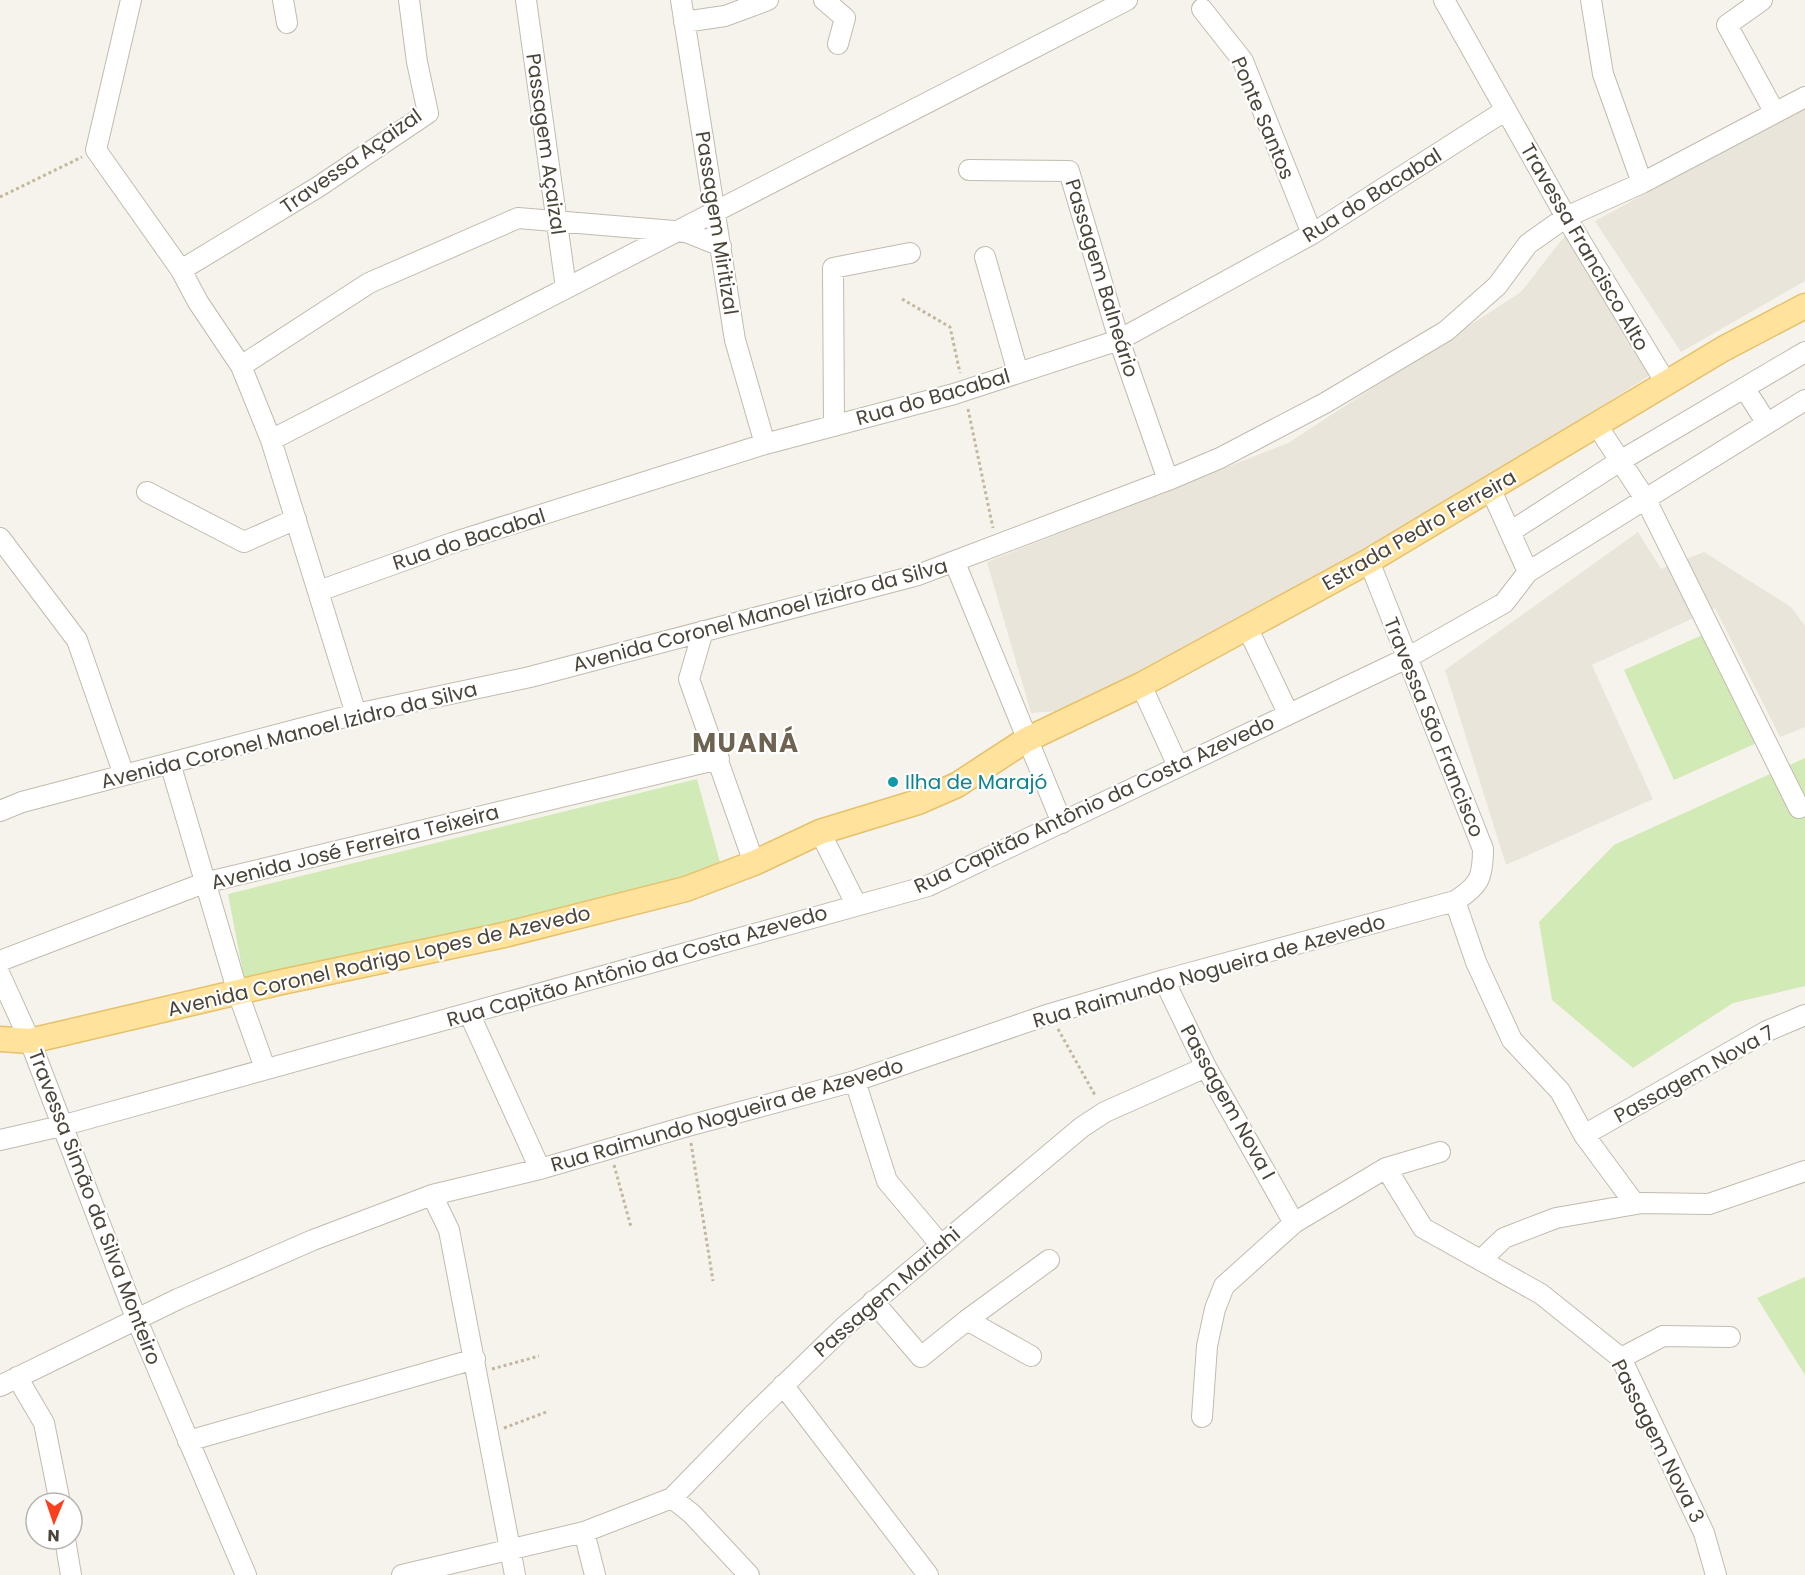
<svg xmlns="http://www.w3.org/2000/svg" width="1805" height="1575" font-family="Poppins,sans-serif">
<rect width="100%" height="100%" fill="#f6f3ec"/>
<!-- residential -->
<path fill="#eae5da" d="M1805,107v174l-124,71 -86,-131z
M1566,234l94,135 -138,87 -30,38 -419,216 -42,3 -44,-151 301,-119 233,-151z
M1638,532l23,37 43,-17 87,55 14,19v101l-25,10 -65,-129 -123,57 61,134 -147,66 -61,-195z"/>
<!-- green -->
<path fill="#d2eab5" d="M1709,632l50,110 -85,38 -50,-110z
M1805,758v228l-72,17 -100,65 -81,-68 -13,-78 75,-77z
M697,779l26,94 -477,116 -18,-95z
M1805,1277v98l-48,-77z"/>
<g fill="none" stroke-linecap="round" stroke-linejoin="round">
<defs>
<path id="minor" d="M131,0l-35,150 85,120 17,32 43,64 30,74 85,274
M283,0l4,23
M526,0l40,288
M681,0l54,340 30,104
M824,0l21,18 -7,26
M1444,0l122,217 100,166
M1591,0l12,74 39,109
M1762,0l-35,25 48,88
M1202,9l41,52 69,173
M684,22l41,-6 43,-16
M969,170l100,1 50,169 49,140
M985,257l33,116
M181,270l137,-83 110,-74 -11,-51 -8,-62
M241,366l128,-83 149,-65 168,14 35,14
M1745,389l21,33
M1596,424l50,76 153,308
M834,426l-1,-158 77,-15
M271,440l856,-440
M1491,490l37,82
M147,492l97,50 52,-23
M1510,532l110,-71 185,-109
M0,538l77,102 47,135
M955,563l107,260
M319,591l133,-48 313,-99 189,-50 165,-54 193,-106 194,-124
M1247,627l41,86
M703,631l-14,48 65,184
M1141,685l37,81
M170,763l68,230 27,75
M0,811l22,-9 334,-88 174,-37 388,-102 250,-95 52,-22 105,-55 121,-72 51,-45 31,-42 38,-27 76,-34 163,-86
M820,832l36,72
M1455,901l21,61 36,78 48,51 24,44 51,69
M0,961l204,-78 515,-124
M0,975l30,66 106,277 110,257
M1164,980l42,87 88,156
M469,1013l71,156
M855,1081l32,100 53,63
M1584,1135l183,-104 38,-16
M0,1140l61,-14 867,-240 479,-228 97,-55 24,-31 277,-172
M1386,1168l37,60 118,66 80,64 83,175 12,42
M432,1195l17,35 66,345
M1482,1259l22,-21 52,-20 86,-15 67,1 96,-33
M873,1301l48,56 46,-37 64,36
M967,1320l82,-60
M1621,1358l42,-22 67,1
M17,1377l27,46 16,80
M783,1385l145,190
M0,1386l178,-87 135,-59 119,-45 108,-26 148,-43 167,-45 195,-67 114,-34 291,-79c24,-15 28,-23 28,-52l-114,-288
M1202,1417l5,-71 8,-37 9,-23 70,-63 92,-55 54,-16
M188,1441l287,-82
M672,1498l20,16 57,61
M584,1532l11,43
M65,1539l6,36
M402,1575l182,-43 88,-34 81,-83 92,-89 237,-199 23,-15 101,-45"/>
<path id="major" d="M0,1039l30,2 247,-58 227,-48 182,-46 68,-26 66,-31 98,-30 39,-17 69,-45 115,-55 228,-124 354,-212 82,-43"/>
</defs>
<!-- minor casing -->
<use href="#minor" stroke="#c2bbae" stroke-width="22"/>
<!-- major casing -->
<use href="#major" stroke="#e6c16a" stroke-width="27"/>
<!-- path -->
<path stroke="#c4b79f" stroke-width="3" stroke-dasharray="3 3" stroke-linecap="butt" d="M0,197l82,-40
M902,299l48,28 10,46
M968,409l25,119
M1058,1029l38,68
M691,1143l22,138
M614,1165l17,62
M492,1369l47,-13
M504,1428l45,-17"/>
<!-- minor -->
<use href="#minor" stroke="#fff" stroke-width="20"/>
<!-- major -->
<use href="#major" stroke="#ffe39c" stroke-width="24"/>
</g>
<!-- markers -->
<circle fill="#0f9aa8" stroke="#fff" stroke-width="2" cx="893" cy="782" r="6"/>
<g text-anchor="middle" stroke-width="4.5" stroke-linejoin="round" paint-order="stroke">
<!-- street labels -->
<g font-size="20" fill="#4b4439" stroke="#fff">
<text transform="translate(1263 118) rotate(67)" y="7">Ponte Santos</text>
<text transform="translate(546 144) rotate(82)" y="7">Passagem Açaizal</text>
<text transform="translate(351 161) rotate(-35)" y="7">Travessa Açaizal</text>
<text transform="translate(1372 195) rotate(-32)" y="7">Rua do Bacabal</text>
<text transform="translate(717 223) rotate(81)" y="7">Passagem Miritizal</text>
<text transform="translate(1585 247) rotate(60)" y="7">Travessa Francisco Alto</text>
<text transform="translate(1102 278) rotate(73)" y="7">Passagem Balneário</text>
<text transform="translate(933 397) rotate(-16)" y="7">Rua do Bacabal</text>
<text transform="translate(1419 530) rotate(-30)" y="7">Estrada Pedro Ferreira</text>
<text transform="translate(469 539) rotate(-18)" y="7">Rua do Bacabal</text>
<text transform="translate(760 615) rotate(-15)" y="7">Avenida Coronel Manoel Izidro da Silva</text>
<text transform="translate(1434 727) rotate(68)" y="7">Travessa São Francisco</text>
<text transform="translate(289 735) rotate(-14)" y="7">Avenida Coronel Manoel Izidro da Silva</text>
<text transform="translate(1094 804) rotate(-25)" y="7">Rua Capitão Antônio da Costa Azevedo</text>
<text transform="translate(355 847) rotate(-14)" y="7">Avenida José Ferreira Teixeira</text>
<text transform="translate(379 961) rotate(-13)" y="7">Avenida Coronel Rodrigo Lopes de Azevedo</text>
<text transform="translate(637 966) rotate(-16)" y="7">Rua Capitão Antônio da Costa Azevedo</text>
<text transform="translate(1209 971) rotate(-16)" y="7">Rua Raimundo Nogueira de Azevedo</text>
<text transform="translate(1694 1074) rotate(-29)" y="7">Passagem Nova 7</text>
<text transform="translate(1228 1102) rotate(61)" y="7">Passagem Nova I</text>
<text transform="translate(727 1115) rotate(-16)" y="7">Rua Raimundo Nogueira de Azevedo</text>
<text transform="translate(95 1207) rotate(69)" y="7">Travessa Simão da Silva Monteiro</text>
<text transform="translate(887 1292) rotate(-41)" y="7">Passagem Mariahi</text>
<text transform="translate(1658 1441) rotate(63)" y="7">Passagem Nova 3</text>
</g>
<!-- culture labels -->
<g font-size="20" fill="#0d838f" stroke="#fff" text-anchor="start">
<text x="905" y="789">Ilha de Marajó</text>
</g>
<!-- district labels -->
<g font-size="26" font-weight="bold" letter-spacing="1.5" fill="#6e6250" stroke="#fff">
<text x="746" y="752">MUANÁ</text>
</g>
</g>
<!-- north arrow -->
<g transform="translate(54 1521) rotate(182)"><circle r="28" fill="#ffffff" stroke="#b7b4b0" stroke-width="1.5"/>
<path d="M0-4.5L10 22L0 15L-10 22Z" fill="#fc3f1d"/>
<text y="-9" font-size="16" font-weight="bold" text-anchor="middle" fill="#4b4439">N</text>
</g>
</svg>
